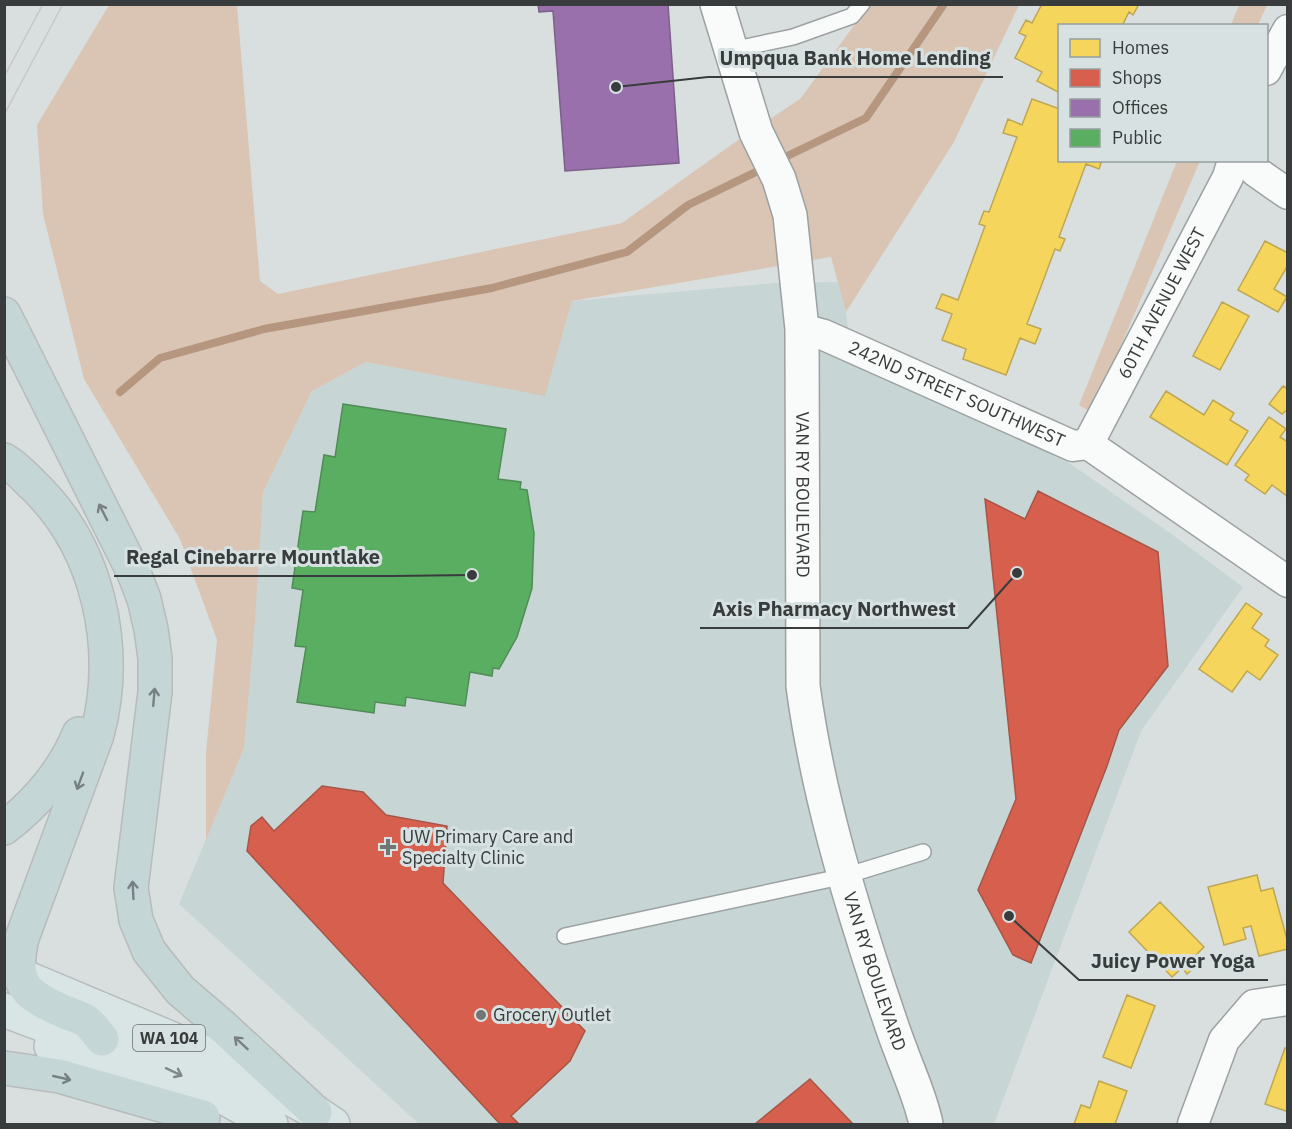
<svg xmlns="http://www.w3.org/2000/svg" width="1292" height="1129" font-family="'IBM Plex Sans',sans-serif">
<rect width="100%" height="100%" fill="#d9dfdf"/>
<!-- built -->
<path fill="#c7d5d5" d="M839,282l7,30 6,49 210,97 108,75 73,54 -102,144 -147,393h-575l-240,-220 65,-156 19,-256 49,-101 54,-29 179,32 27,-93 204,-18z"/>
<!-- green -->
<path fill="#dac5b5" d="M109,5h128l23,276 18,13 344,-71 109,-78 69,-46 69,-94h150l-65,137 -108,170 -15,-55 -259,44 -27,95 -179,-34 -54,29 -49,101 -8,128 -11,128 -38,92v-88l11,-112 -37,-101 -96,-160 -41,-165 -6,-89z
M1239,5h28l-9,20h-27z
M1177,161h23l-108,252 -13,-8z"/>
<!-- homes -->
<path fill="#f6d55c" stroke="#bda752" stroke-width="1.5" d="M1042,4h97l-6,11 -4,-3 -7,14h-62v67l-23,-12 5,-9 -27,-14 11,-22 -7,-3 7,-13 6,3z
M1032,99l28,10v51h42l-3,9 -13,-5 -27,73 6,2 -5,12 -5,-2 -28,75 14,5 -6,15 -15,-6 -14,37 -43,-16 3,-10 -24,-9 10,-26 -16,-6 6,-14 16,6 27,-74 -6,-2 5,-13 5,1 28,-75 -14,-4 5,-14 14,6z
M1265,241l23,12v12l-14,24 13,8 -9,15 -40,-22z
M1222,302l27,14 -29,54 -27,-14z
M1283,386l5,3v20l-6,5 -13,-10z
M1166,391l38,24 9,-15 21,13 -4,7 18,11 -21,34 -77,-48z
M1269,417l17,12 -6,8 8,5 -1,54 -15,-11 -7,9 -20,-14 4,-5 -14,-10z
M1246,603l16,11 -10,14 17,12 -4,6 13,9 -18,25 -13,-9 -15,21 -33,-23z
M1257,875l4,16 12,-3 15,55v6l-29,7 -8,-30 -8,2 3,11 -22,6 -16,-58z
M1160,902l44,45 -10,10 6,5 -13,12 -5,-6 -10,9 -43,-45z
M1127,995l28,11 -24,62 -28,-11z
M1285,1048l3,1v56l-2,6 -21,-7z
M1099,1081l28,10 -12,33h-41l7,-19 9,3z"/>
<!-- shops -->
<path fill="#d6604d" stroke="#a75548" stroke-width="1.5" d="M1038,491l120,61 10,114 -49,64 -12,36 -76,197 -18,-8 -35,-65 38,-91 -31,-300 40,20z
M322,786l41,6 23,23 61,11 -4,57 142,148 -15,30 -59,55 8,8h-19l-253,-273 4,-25 11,-9 12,14z
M810,1079l43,45h-98z"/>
<!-- offices -->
<path fill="#9970ab" stroke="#7c608a" stroke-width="1.5" d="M538,4h130l11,159 -114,8 -12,-160 -14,1z"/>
<!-- public -->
<path fill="#5aae61" stroke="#508c56" stroke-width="1.5" d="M343,404l163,25 -8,50 23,3 -1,7 7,1 7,43 -2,55 -15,49 -18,32 -6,-1 -1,8 -22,-4 -5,34 -59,-9 -1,9 -30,-4 -1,11 -77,-11 9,-55 -11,-1 8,-56 -11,-2 11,-77 12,1 9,-57 11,2z"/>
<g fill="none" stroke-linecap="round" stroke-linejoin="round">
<!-- stream -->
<path stroke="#b6967e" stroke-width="8" d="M777,161l89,-43 78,-114
M120,392l40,-34 104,-29 228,-41 135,-36 61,-47 78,-38"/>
<defs>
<path id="service" d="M731,50l62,-13 59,-21 10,-12
M565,936l280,-60 78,-24"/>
<g id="minor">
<path d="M1266,70l22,-40"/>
<path d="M1248,160l7,11 33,23"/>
<path id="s1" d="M802,329l22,6 249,111 15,-2 200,138"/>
<path id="s2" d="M1088,444l140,-267 5,-17"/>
<path d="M1193,1124l31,-84 30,-35 34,-5"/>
</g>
<g id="tertiary">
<path id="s3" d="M717,4l39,128 23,47 11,36 12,114 1,357c14,104 44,205 77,305 7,20 13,40 21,60 9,25 20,48 25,73"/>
</g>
<path id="primary" d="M20,975l181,76 114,61 18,12
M4,1010l76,29h22l98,45 71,40
M51,1046l32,12 85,41"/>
<path id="motorway" d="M4,314l130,259 10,26 7,30 4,29v34l-24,196 5,32 13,31 31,39 42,36 93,86
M4,460c11,6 19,15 28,24 67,63 88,164 65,251l-75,203c-10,45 2,57 43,74 6,3 15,5 21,9 6,4 11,12 16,18
M4,828c32,-24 60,-57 75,-94
M4,1068l55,8 144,41"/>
</defs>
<!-- service casing -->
<use href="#service" stroke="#9ca1a1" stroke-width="18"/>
<!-- minor casing -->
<use href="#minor" stroke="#9ca1a1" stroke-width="33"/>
<!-- tertiary casing -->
<use href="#tertiary" stroke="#9ca1a1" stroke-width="36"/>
<!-- primary casing -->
<use href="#primary" stroke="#b7bbbb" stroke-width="36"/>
<!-- motorway casing -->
<use href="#motorway" stroke="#b7bbbb" stroke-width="36"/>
<!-- service -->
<use href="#service" stroke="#f9fafa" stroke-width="15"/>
<!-- minor -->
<use href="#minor" stroke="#f9fafa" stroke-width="30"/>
<!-- tertiary -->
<use href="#tertiary" stroke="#f9fafa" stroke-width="33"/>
<!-- primary -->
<use href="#primary" stroke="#d9e4e5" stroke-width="33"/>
<!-- motorway -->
<use href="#motorway" stroke="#c5d6d7" stroke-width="33"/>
<!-- tram -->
<path stroke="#c6c7c7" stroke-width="1.5" d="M4,77l39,-73
M4,115l59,-111"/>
</g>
<!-- one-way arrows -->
<defs><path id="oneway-shaft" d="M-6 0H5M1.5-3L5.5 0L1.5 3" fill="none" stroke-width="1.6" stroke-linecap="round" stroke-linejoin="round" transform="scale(1.5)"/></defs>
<g stroke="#778182">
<use href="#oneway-shaft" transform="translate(103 512) rotate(-117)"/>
<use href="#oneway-shaft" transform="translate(154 697) rotate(-85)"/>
<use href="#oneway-shaft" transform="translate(80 781) rotate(110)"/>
<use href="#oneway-shaft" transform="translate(133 890) rotate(-93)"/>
<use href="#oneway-shaft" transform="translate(241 1043) rotate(-137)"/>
<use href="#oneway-shaft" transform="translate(62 1078) rotate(13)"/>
</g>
<use stroke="#808888" href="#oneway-shaft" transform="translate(174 1072) rotate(25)"/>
<!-- markers -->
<g fill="#707575" stroke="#d7e1e1" stroke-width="2">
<path d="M385 838h6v6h6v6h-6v6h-6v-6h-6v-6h6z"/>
<circle cx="481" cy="1015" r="6"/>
</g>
<g text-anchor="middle" stroke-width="6" stroke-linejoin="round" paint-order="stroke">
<!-- shield labels -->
<rect fill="#d7e1e1" stroke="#686e6e" stroke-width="1.5" x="133" y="1025" width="72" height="26" rx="4.5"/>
<g font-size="16" font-weight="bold" fill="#383c3c">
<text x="169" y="1044">WA 104</text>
</g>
<!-- street labels -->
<g font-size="18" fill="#383c3c" stroke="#d7e1e1">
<text dy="6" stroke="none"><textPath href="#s2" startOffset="159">60TH AVENUE WEST</textPath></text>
<text dy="6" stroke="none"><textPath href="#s1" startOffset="168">242ND STREET SOUTHWEST</textPath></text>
<text dy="6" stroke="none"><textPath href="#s3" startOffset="504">VAN RY BOULEVARD</textPath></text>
<text dy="6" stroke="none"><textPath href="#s3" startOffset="990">VAN RY BOULEVARD</textPath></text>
</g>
<!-- poi labels -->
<g font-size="18" fill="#383c3c" stroke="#d7e1e1" text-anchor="start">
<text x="402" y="843">UW Primary Care and<tspan x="402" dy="21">Specialty Clinic</tspan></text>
<text x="493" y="1021">Grocery Outlet</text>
</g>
</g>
<!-- callouts -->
<path fill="none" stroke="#383c3c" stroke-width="2" d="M616 87L708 77H1003M472 575L392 576H114M1017 573L968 628H700M1009 916L1079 980H1268"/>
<g fill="#383c3c" stroke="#d7e1e1" stroke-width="2">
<circle cx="616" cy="87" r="6"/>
<circle cx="472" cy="575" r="6"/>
<circle cx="1017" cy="573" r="6"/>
<circle cx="1009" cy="916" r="6"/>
</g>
<g font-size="20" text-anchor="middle" font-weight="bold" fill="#383c3c" stroke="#d7e1e1" stroke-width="6" stroke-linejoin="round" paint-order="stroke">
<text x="855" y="65">Umpqua Bank Home Lending</text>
<text x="253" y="564">Regal Cinebarre Mountlake</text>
<text x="834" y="616">Axis Pharmacy Northwest</text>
<text x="1173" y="968">Juicy Power Yoga</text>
</g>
<!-- border -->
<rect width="1292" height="1129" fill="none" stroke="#383c3c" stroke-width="12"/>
<!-- legend -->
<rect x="1058" y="24" width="210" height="138" fill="#d7e1e1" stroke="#979f9f" stroke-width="1.5"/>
<rect x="1070" y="39" width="30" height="18" fill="#f6d55c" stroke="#979f9f" stroke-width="1.5"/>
<text x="1112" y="54" font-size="18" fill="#383c3c">Homes</text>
<rect x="1070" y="69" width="30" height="18" fill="#d6604d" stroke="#979f9f" stroke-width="1.5"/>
<text x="1112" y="84" font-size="18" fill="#383c3c">Shops</text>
<rect x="1070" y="99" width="30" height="18" fill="#9970ab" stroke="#979f9f" stroke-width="1.5"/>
<text x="1112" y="114" font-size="18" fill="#383c3c">Offices</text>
<rect x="1070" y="129" width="30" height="18" fill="#5aae61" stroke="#979f9f" stroke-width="1.5"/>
<text x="1112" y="144" font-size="18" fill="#383c3c">Public</text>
</svg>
